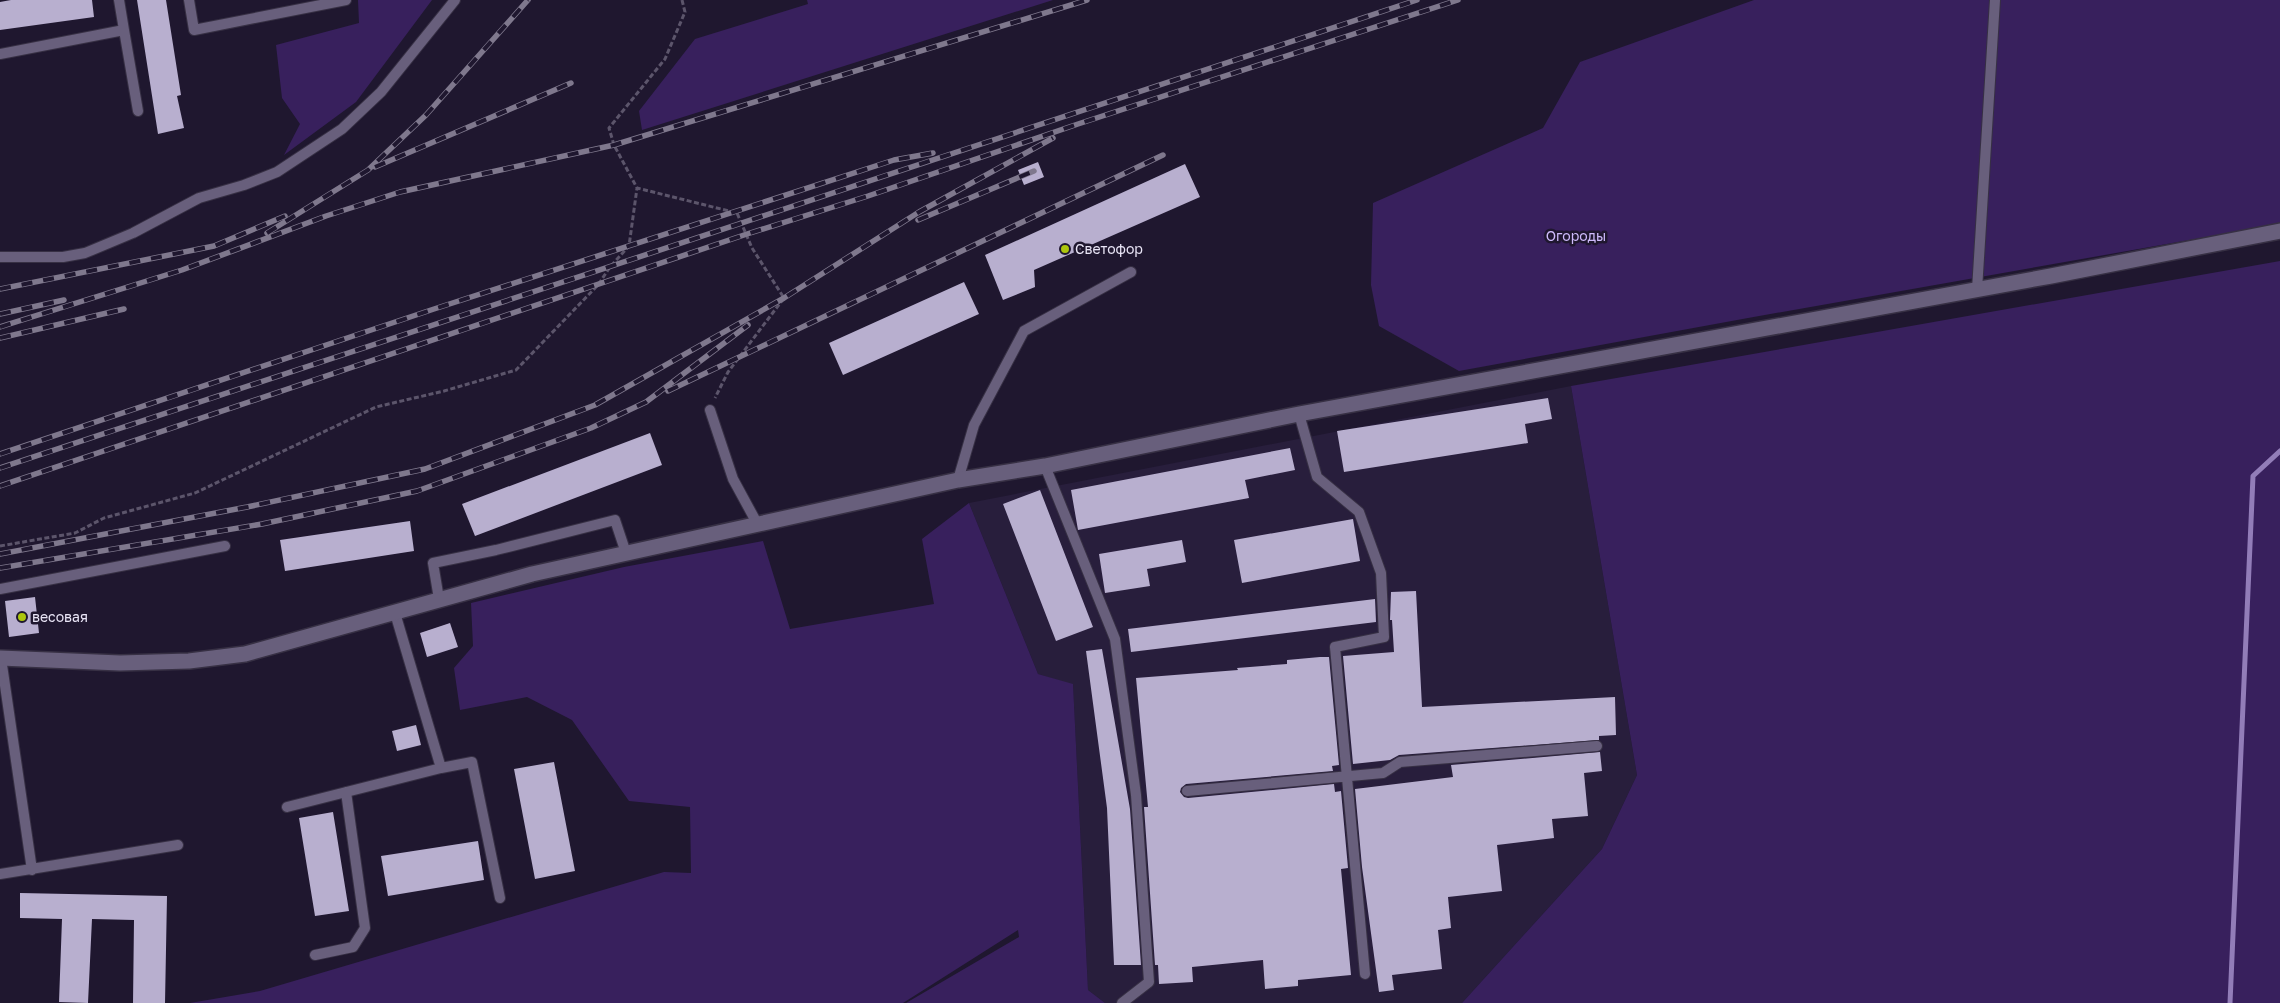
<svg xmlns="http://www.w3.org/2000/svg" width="2280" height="1003" font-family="'Golos Text',sans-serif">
<rect width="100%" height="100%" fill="#1f172f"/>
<!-- built -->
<path fill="#281e3c" d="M1571,386l66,389 -35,74 -140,154h-357l-17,-13 -15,-305 -35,-11 -69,-171z"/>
<!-- green -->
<path fill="#38205d" d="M358,0h74l-76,102 -72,53 16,-31 -18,-26 -6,-53 83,-22z
M807,0h246l-411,130 -3,-19 56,-72 113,-35z
M1754,0h526v224l-532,94 -289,53 -80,-45 -8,-41 2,-82 170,-75 37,-66z
M2280,261v742h-818l140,-154 35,-74 -66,-389z
M969,503l69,171 35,10 15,306 17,13h-199l113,-66 -1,-7 -115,73h-713l70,-12 404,-119 27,1 -1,-66 -61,-6 -57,-81 -45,-23 -67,13 -6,-42 19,-22 -2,-43 153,-36 139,-26 27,88 144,-25 -12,-65z"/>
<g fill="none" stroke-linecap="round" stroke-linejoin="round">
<!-- stream -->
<path stroke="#927db8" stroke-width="5" d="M2230,1003l23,-527 27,-25"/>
</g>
<!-- building -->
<path fill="#b8afcf" d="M11,0h81l2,17 -94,13v-28z
M137,0h29l15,95 -4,1 7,32 -26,6z
M1038,162l6,15 -20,8 -6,-15z
M1185,164l15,33 -166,73 1,17 -32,13 -18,-45z
M964,282l15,32 -136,61 -14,-32z
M1548,398l4,21 -27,5 3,19 -184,29 -7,-41z
M650,433l12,32 -187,71 -13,-32z
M1290,448l5,22 -50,10 4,18 -171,32 -7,-40z
M1040,490l53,137 -37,14 -53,-137z
M1353,519l7,42 -118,22 -8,-43z
M410,521l4,30 -129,20 -5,-31z
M1182,540l4,22 -39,7 3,17 -45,7 -6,-39z
M1416,591l6,116 193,-10 1,38 -17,1v4l-200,15 -9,5 -37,4 -10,-108 51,-4 -2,-32h-2l1,-28z
M35,597l4,36 -30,4 -4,-36z
M1375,599l1,23 -245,30 -3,-23z
M450,623l8,24 -31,10 -7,-24z
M1102,649l28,160 11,156h-27l-7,-157 -21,-157z
M1320,657h9l10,108 -7,1 1,5 -147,13 -5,4 -1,4 4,5 4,1 146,-14 1,8 6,-1 7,77 -7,1 10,106 -53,5v6l-33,3 -2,-29 -71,7 1,15 -34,2 -1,-19h-3l-11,-158h4l-12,-129 102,-8 -1,-2 50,-4v-4z
M416,725l5,20 -24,6 -5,-20z
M1600,752l2,19 -18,2 4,43 -36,3 2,19 -57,7 5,46 -54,6 3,31 -13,2 4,39 -50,6 2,15 -15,2 -17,-125 -7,-78 98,-12 -2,-12z
M554,762l21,109 -40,8 -21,-110z
M333,812l16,99 -34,5 -16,-98z
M478,841l6,39 -96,16 -7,-40z
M20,893l147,3 -2,107h-32l1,-83 -42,-1 -4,84 -29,-1 3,-83 -42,-1z"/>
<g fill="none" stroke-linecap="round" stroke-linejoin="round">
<defs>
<path id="service" d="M119,0l5,30
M189,0l5,30 152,-30
M0,54l124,-24 14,81
M0,257h63l22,-4 48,-20 66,-35 45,-13 33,-13 65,-43 39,-37 74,-92
M1977,290l18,-290
M710,410l23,69 25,46
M1299,414l18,63 42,35 22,61 3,64 -49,10 30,327
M1045,466l70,173 21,156 13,187 -27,21
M958,480l16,-55 50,-94 107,-59
M0,589l225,-43
M439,599l-6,-36 63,-13 119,-30 11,33
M1,658l31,212
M441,768l31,-6 28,136
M1187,791l196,-18 17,-11 197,-16
M287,807l154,-39 -46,-155
M0,874l178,-29
M315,955l38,-8 12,-19 -19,-136"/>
<path id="minor" d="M0,658l120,5 69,-2 56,-7 287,-80 426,-94 87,-14 254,-52 752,-138 229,-45"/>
</defs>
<!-- service casing -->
<use href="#service" stroke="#373044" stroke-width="12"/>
<!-- minor casing -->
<use href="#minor" stroke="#373044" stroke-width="18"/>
<!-- path -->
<path stroke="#5c556b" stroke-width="3" stroke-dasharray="5 2.5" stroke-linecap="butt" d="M682,0l3,12 -20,47 -56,69 5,17 23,43 100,25 15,35 32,50 -56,74 -13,26
M0,546l75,-13 29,-15 91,-25 181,-86 68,-16 72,-21 82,-85 12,-18 19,-21 8,-58"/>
<!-- service -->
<use href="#service" stroke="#685f7c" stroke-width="10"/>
<!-- minor -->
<use href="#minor" stroke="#685f7c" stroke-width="15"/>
<defs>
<path id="rail" d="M375,167l196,-84
M918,220l116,-49
M267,233l101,-63 58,-55 102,-115
M0,289l214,-43 71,-30
M0,314l64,-14
M0,327l182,-57 144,-54 74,-24 214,-47 473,-145
M0,338l124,-29
M668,391l495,-236
M0,454l434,-145 460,-149 39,-7
M0,468l1417,-468
M0,486l747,-252 121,-38 210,-72 380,-124
M0,554l247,-47 178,-38 170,-64 189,-107 135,-86 134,-74
M0,568l262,-44 155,-33 174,-63 55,-26 102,-77"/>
</defs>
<!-- rail casing -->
<use href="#rail" stroke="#7f788d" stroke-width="5.5"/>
<!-- rail -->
<use href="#rail" stroke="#1f172f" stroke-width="4" stroke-dasharray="11" stroke-linecap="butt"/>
</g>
<!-- markers -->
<g fill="#adc60d" stroke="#1f172f" stroke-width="2">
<circle cx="1065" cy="249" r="5"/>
<circle cx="22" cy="617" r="5"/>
</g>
<g text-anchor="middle" stroke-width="5" stroke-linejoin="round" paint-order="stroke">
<!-- park labels -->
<g font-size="14" fill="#cfbbfc" stroke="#1f172f">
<text x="1576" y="241">Огороды</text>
</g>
<!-- poi labels -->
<g font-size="14" fill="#e9e5f6" stroke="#1f172f" text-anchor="start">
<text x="1075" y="254">Светофор</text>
<text x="32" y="622">весовая</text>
</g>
</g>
</svg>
